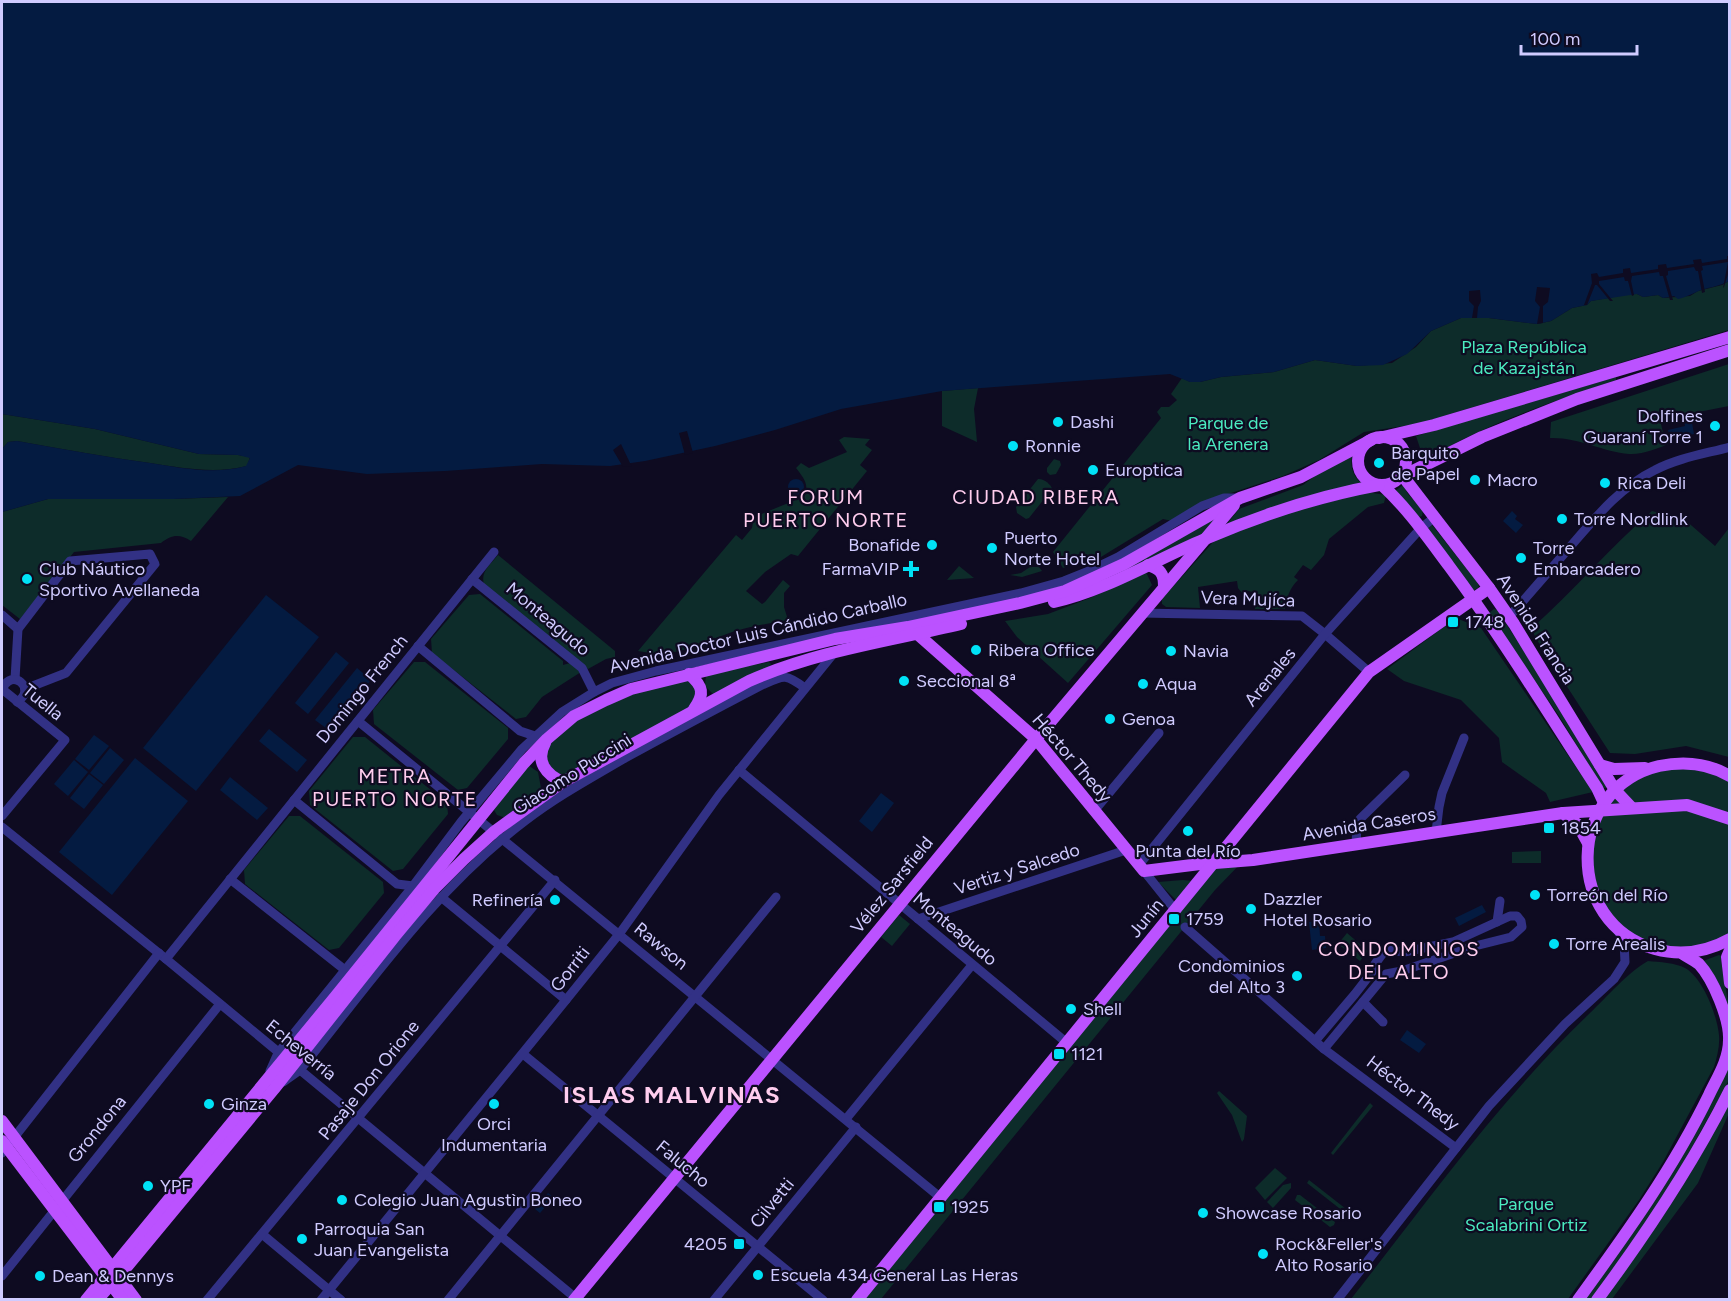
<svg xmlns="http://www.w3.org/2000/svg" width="1731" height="1301" font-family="Figtree,sans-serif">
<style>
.green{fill:#0d2c2a}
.water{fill:#041b41}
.pier{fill:#0e0b21}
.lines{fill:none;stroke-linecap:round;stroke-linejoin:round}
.minor{stroke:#323185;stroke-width:9}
.major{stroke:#bb52ff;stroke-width:12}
.poi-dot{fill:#00e2f6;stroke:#0e0b21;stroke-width:2}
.labels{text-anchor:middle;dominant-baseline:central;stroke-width:4.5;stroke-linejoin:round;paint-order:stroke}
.park-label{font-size:18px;fill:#4bebc0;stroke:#0e0b21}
.poi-label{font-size:18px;fill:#d0cbff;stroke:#0e0b21;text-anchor:start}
.street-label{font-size:18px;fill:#d0cbff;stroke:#0e0b21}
.neighbourhood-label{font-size:20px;letter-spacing:1.5px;fill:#ffcdee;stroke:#0e0b21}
.district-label{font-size:24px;font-weight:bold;letter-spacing:1.5px;fill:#ffcdee;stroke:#0e0b21}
</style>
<rect width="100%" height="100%" fill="#0e0b21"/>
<g class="green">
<path d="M1729,281V330L1417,424L1364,432L1319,460L1283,476L1210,500L1172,521L1163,519L1096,560H1084L1063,568L1053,552L1161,418L1157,412L1161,407H1169L1177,400L1171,394L1182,378L1190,382H1200L1221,377L1274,372L1315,360L1357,366L1392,363L1416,347L1431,331L1461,318H1489L1537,324L1551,321L1572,308L1587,305L1591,301L1630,294H1637L1643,297L1658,295L1663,298L1690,296L1698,291L1722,285Z"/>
<path d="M1729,364V406L1678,416V421L1661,424L1665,441H1670L1671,443C1659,448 1642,455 1629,454C1603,452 1578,437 1550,438L1551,422Z"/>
<path d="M1616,377V380C1551,402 1483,425 1424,460L1416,436Z"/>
<path d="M978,388L974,409L977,442L942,426V391Z"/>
<path d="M2,414L95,429L199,454L238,455L250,457L247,466C215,474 182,468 150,463C106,457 62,449 17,441L8,442L2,449Z"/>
<path d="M844,437L870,439L865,445L872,450L860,465L867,471L798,556L791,554L765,572L746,591L762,604L765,602L783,580L790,586L784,593V607L788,620C767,624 744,627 724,635C690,647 676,658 638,651L736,535L742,540L752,528L754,517L803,497C811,486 803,477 796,468L801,463L809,468L847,452L839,440Z"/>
<path d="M1352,456C1350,467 1353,476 1362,484L1226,525L1239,509L1303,485L1316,475Z"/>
<path d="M1054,459L1060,461L1061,465L1056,474L1050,475L1047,472V468Z"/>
<path d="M1038,479C1043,478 1051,484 1052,489L1029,518L1026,519L1017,513L1016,507Z"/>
<path d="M1403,485L1408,494L1423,510L1422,516L1419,517L1395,491Z"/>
<path d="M1366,492L1386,495L1384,503L1368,507L1329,539L1324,555L1311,570L1303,565L1294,577L1298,580C1290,588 1286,598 1285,609H1255L1256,593L1245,590L1242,593L1238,588L1237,581L1198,587L1200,608L1166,607L1162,604V599L1214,541L1260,521Z"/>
<path d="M228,497L191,541C180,534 172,534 161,543L74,552L20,619L2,605V512L48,499H174Z"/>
<path d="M1652,511L1684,519L1715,546L1729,528V757L1686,746L1635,754L1610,753L1535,637L1532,628C1574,591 1609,548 1652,511Z"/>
<path d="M1211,518L1214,521L1200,538L1098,585Z"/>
<path d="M1432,525L1477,582L1479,587L1473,591L1427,529Z"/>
<path d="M498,555L615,651V657L606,659L588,669L484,584C480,572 491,564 498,555Z"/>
<path d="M959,566L974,578L947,580Z"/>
<path d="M1030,567H1039L1042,571L1022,577L1010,575L1021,573Z"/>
<path d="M1146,572L1152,585L1068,683L1017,637L1005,621L1048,614L1090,598Z"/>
<path d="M480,594L563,661V665L570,663L581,672L542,697L526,717L516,719L432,653L431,639L469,595Z"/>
<path d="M1494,609L1497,610L1556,700L1607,787L1605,788H1603L1559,716L1489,613Z"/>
<path d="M1456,618L1481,628L1593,792L1550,802L1546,793L1502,762L1499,738L1461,700L1404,681L1387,669Z"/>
<path d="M414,662H425L508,728V739L467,788L458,790L374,724L373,710Z"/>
<path d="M769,662L771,664L769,667L714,695L705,686L706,674Z"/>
<path d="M690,679L697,688L693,704L687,709L560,777L546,764L547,751L550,744L570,724L614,699Z"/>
<path d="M353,737H365L447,803L448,814L403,869L393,871L310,805L309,791Z"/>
<path d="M1670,764L1729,776L1730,939L1666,952L1645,946L1599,906L1588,843L1615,790Z"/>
<path d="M528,765L538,772L541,788L506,818L497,815L494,810Z"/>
<path d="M289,816H300L383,882L384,893L339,948L329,950L245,884L244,870Z"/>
<path d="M1541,851V863H1512V852Z"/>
<path d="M1244,860L1215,890L881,1299L857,1300L1215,863Z"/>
<path d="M1183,880L1193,881L1176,900L1158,882Z"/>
<path d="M899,915L910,924L892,946L881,937Z"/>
<path d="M1347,933L1368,951L1360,961L1338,944Z"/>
<path d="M1719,955L1721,956C1722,977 1729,996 1729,1017L1703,961Z"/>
<path d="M1648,961C1659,962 1676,963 1685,968C1703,978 1717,1015 1719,1035C1720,1046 1717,1057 1714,1067L1663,1162L1639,1200L1568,1299H1351C1427,1202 1500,1099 1590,1013C1607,997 1628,972 1648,961Z"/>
<path d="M1729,1062V1079L1726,1086L1664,1197L1591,1299L1584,1300Z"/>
<path d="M1219,1091L1247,1116L1244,1139L1242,1142L1232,1115L1217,1093Z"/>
<path d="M1729,1101V1113L1698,1183L1612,1299L1602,1300C1650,1237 1696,1173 1729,1101Z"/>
<path d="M1370,1103L1373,1106L1333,1155L1331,1153Z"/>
<path d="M1275,1168L1287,1178L1265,1200L1255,1188Z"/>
<path d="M1309,1180L1355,1216L1353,1219L1307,1183Z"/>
<path d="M1291,1183V1188L1273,1208L1267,1202L1283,1185Z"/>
<path d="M1297,1195H1300L1335,1222L1334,1225L1330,1227L1295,1200Z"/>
</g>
<g class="water">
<path d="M2,2H1729V281C1720,286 1711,287 1701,290C1693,293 1687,297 1678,299L1674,296L1663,298L1658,295L1643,297L1637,294L1591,301L1587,305L1572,308L1551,321L1537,324L1489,318H1461L1431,331L1407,354L1383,365L1357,366L1315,360L1274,372L1221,377L1200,382H1190L1170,374L942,391L841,409L775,430L715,446L645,461L610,466L542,464L445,471L367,474L298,465L240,496L174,499H48L2,512V449L8,442L17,441C62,449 106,457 150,463C182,468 215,475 246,466L250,458L238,455L199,454L95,429L2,414Z"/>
<path d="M1691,417L1694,434L1670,439L1668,430L1685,426L1683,418Z"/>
<circle cx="796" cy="487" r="8"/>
<path d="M1512,511L1517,516L1515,519L1523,525L1516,533L1503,521Z"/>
<path d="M266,595L319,637L196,791L143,748Z"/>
<path d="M336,652L349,663L308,714L295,703Z"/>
<path d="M357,668L371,680L330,731L315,720Z"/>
<path d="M269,729L307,760L297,772L259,741Z"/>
<path d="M94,735L109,746L89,770L75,759Z"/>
<path d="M110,748L124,760L104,784L90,773Z"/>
<path d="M135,758L188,801L112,895L59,852Z"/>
<path d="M74,760L88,772L68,796L54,784Z"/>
<path d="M89,774L103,785L84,809L70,798Z"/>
<path d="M230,777L268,808L257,820L220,790Z"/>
<path d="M881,793L894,803L872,832L859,821Z"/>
<path d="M1482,905L1486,912L1459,926L1455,918Z"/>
<path d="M1319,921L1320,936H1325L1326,948L1312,950L1309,922Z"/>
<path d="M1407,1030L1426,1044L1419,1053L1400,1040Z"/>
<path d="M548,1193L557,1200L551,1206L548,1204L540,1213L535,1209Z"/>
</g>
<g class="pier">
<path d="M1727,256H1729V271L1724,287L1723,288L1728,262L1702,266L1703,270L1701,271L1705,292L1702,293L1698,271H1696L1694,267L1668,271V275L1666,276L1673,300H1670L1663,276H1660L1659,272L1632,276L1631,281L1634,295L1632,296L1628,281H1625L1624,277L1599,281V284L1613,301H1610L1597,285H1595L1587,305H1584L1592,283L1591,274L1597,273L1599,277L1623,273V269L1630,268L1631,273L1658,269V265L1666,264L1667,268L1694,264L1693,260L1701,259L1702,263L1727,259Z"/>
<path d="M1537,287L1550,288L1548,302L1543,306V323L1537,324L1540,307L1535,301Z"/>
<path d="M1480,290L1481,301L1478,307L1477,318H1472L1474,306L1469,301V291Z"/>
<path d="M687,431L693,453L685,455L679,433Z"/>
<path d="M621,444L630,463L632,466L623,467L613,450Z"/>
</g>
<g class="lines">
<g class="minor">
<path d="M472,579L582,668L594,692"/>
<path d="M1141,613L1302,616L1325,634L1369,672"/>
<path d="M2,615L18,629"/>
<path d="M1509,617C1529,594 1549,571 1570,547C1595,518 1620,487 1655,470C1678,458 1704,454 1730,447"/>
<path d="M418,646L520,731L535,736"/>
<path d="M15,679L18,629L70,561L150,554L155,564L66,673L25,689"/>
<path d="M2,689L65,740L2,816"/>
<path d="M2,690C11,666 38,689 17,702"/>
<path d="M358,721L941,1198"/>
<path d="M739,770L1067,1043"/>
<path d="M294,800L397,884L413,886"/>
<path d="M1094,811L1159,733"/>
<path d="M2,827L166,959L578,1300"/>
<path d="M1436,832L1439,807L1442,793L1464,738"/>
<path d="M1356,844L1357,826L1360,819L1405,775"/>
<path d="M1139,865L1325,634L1421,528L1435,517"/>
<path d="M1144,871L1176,911"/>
<path d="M230,879L345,970"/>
<path d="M441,897L566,1000"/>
<path d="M918,919L1126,850"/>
<path d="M1497,922L1500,901"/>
<path d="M1185,927L1324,1049L1456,1148"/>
<path d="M166,959L494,552"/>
<path d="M1363,1002L1383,1022"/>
<path d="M1315,1041L1355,994L1372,972L1375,964L1383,953L1389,950L1404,952L1453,942L1510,916H1517L1521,921L1522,927L1511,937L1475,946L1402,971L1386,974L1324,1049"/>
<path d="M523,1054L823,1300"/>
<path d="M270,1071L278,1053L413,886L461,822L522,749L562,712L594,692L612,683L656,671L1021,593L1064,581L1089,571L1118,557L1202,506L1224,498H1238"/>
<path d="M283,1082L300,1070C370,983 435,889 525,821C556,797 591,778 625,758C671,733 716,709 762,685C784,675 785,673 805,688"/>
<path d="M846,1119L972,965"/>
<path d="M2,1153L159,953"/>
<path d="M262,1234L341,1300"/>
<path d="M2,1276L220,1004"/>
<path d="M207,1300L555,880"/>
<path d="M321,1300L566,1000L620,933L719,795L834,653"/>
<path d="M448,1300L776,897"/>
<path d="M714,1300L856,1127"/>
<path d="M1337,1300L1489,1106L1565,1024L1614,979L1625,962L1624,942L1617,929"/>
</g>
<g class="major">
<circle cx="1382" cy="461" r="24"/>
<path d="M1379,438L1434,425L1730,337"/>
<path d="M1403,473L1413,471L1482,437L1577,399L1730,350"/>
<path d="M1402,475L1489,588L1514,624L1615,790L1632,808"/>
<path d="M1382,485C1408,509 1428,538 1449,566C1502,637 1548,713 1597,788L1604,803"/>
<path d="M1148,565C1160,569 1164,573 1164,586"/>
<path d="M1054,602C1107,590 1155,560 1205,539C1261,515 1319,496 1379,485"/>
<path d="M914,631L1036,739L1144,871L1208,863"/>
<path d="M689,674C703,686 705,694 694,709"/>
<path d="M545,743C535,761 546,775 563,782"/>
<path d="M1600,765L1614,769L1645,768"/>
<path d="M1730,776C1708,763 1683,761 1659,766C1566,788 1563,923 1655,949C1681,956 1705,953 1730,939"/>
<path d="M1563,813L1578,825L1588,843"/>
<path d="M1215,863L1253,860L1563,813L1687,805L1730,819"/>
<path d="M1730,950L1727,957L1730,983"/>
<path d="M2,1121L136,1300"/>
<path d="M2,1141L123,1300"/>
<path d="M86,1300L335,997L524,763L547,739L574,716L606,700L631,689L835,639L908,627L1020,603L1065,591L1124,564L1240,498L1301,477L1371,440"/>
<path d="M97,1300L125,1269L274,1089L395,936L435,888L464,859L495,831L563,782L749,681C816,651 890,641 961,624"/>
<path d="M574,1300L1036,739L1234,505"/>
<path d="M857,1300L1369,672L1489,588"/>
<path d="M1578,1300C1626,1234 1673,1169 1709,1095C1717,1078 1729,1060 1729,1040C1730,1019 1713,979 1699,964C1694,960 1689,958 1683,954"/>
<path d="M1597,1300C1647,1233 1693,1164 1730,1090"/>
</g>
</g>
<g class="poi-dot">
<circle cx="1058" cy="422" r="6"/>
<circle cx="1715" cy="426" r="6"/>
<circle cx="1013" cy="446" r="6"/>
<circle cx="1379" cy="463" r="6"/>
<circle cx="1093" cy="470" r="6"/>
<circle cx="1475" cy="480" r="6"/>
<circle cx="1605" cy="483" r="6"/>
<circle cx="1562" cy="519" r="6"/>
<circle cx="932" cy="545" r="6"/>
<circle cx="992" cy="548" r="6"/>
<circle cx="1521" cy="558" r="6"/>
<path d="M908 560h6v6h6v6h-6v6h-6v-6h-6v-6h6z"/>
<circle cx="27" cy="579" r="6"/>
<rect x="1447" y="616" width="12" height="12" rx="3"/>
<circle cx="976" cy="650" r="6"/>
<circle cx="1171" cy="651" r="6"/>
<circle cx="904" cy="681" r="6"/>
<circle cx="1143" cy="684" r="6"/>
<circle cx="1110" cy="719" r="6"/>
<rect x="1543" y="822" width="12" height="12" rx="3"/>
<circle cx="1188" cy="831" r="6"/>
<circle cx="1535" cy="895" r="6"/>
<circle cx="555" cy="900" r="6"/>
<circle cx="1251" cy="909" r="6"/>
<rect x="1168" y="913" width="12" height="12" rx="3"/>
<circle cx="1554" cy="944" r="6"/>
<circle cx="1297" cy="976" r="6"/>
<circle cx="1071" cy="1009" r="6"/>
<rect x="1053" y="1048" width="12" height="12" rx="3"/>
<circle cx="209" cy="1104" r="6"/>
<circle cx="494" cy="1104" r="6"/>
<circle cx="148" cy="1186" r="6"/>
<circle cx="342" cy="1200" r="6"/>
<rect x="933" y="1201" width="12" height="12" rx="3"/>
<circle cx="1203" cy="1213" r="6"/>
<circle cx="302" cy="1239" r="6"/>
<rect x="733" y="1238" width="12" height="12" rx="3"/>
<circle cx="1263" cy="1254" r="6"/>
<circle cx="758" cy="1275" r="6"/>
<circle cx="40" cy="1276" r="6"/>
</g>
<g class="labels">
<g class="park-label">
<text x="1524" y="347">Plaza República<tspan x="1524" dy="21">de Kazajstán</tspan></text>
<text x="1228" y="423">Parque de<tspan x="1228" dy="21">la Arenera</tspan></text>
<text x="1526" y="1204">Parque<tspan x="1526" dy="21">Scalabrini Ortiz</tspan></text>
</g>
<g class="poi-label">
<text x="1703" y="416" text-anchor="end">Dolfines<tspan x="1703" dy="21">Guaraní Torre 1</tspan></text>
<text x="1070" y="422">Dashi</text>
<text x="1025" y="446">Ronnie</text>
<text x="1391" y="453">Barquito<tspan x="1391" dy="21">de Papel</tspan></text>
<text x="1105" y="470">Europtica</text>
<text x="1487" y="480">Macro</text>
<text x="1617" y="483">Rica Deli</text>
<text x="1574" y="519">Torre Nordlink</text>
<text x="1004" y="538">Puerto<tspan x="1004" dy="21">Norte Hotel</tspan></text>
<text x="920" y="545" text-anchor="end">Bonafide</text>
<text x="1533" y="548">Torre<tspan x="1533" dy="21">Embarcadero</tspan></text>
<text x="39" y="569">Club Náutico<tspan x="39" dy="21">Sportivo Avellaneda</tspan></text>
<text x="899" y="569" text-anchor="end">FarmaVIP</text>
<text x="1465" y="622">1748</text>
<text x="988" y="650">Ribera Office</text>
<text x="1183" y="651">Navia</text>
<text x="916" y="681">Seccional 8ª</text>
<text x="1155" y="684">Aqua</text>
<text x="1122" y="719">Genoa</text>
<text x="1561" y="828">1854</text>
<text x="1188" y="851" text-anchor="middle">Punta del Río</text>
<text x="1547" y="895">Torreón del Río</text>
<text x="1263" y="899">Dazzler<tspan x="1263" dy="21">Hotel Rosario</tspan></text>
<text x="543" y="900" text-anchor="end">Refinería</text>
<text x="1186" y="919">1759</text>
<text x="1566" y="944">Torre Arealis</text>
<text x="1285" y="966" text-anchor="end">Condominios<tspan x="1285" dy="21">del Alto 3</tspan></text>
<text x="1083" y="1009">Shell</text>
<text x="1071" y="1054">1121</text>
<text x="221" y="1104">Ginza</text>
<text x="494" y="1124" text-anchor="middle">Orci<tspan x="494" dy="21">Indumentaria</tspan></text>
<text x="160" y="1186">YPF</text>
<text x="354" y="1200">Colegio Juan Agustìn Boneo</text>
<text x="951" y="1207">1925</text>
<text x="1215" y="1213">Showcase Rosario</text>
<text x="314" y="1229">Parroquia San<tspan x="314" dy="21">Juan Evangelista</tspan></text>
<text x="727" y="1244" text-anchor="end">4205</text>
<text x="1275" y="1244">Rock&amp;Feller's<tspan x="1275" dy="21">Alto Rosario</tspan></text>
<text x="770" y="1275">Escuela 434 General Las Heras</text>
<text x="52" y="1276">Dean &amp; Dennys</text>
</g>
<g class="street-label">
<text transform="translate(1248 599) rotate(2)">Vera Mujíca</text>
<text transform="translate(548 619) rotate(40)">Monteagudo</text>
<text transform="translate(1536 629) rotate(57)">Avenida Francia</text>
<text transform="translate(758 633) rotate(-13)">Avenida Doctor Luis Cándido Carballo</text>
<text transform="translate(1270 677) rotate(-51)">Arenales</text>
<text transform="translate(362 689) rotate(-51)">Domingo French</text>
<text transform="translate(43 702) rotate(39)">Tuella</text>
<text transform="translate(1072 758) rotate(49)">Héctor Thedy</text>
<text transform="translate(572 774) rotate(-32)">Giacomo Puccini</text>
<text transform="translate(1369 824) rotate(-9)">Avenida Caseros</text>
<text transform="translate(1017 869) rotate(-18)">Vertiz y Salcedo</text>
<text transform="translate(892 885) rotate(-51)">Vélez Sarsfield</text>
<text transform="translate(1146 918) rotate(-51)">Junín</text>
<text transform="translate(955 929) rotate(40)">Monteagudo</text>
<text transform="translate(661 946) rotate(39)">Rawson</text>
<text transform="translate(570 969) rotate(-52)">Gorriti</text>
<text transform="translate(301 1050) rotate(39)">Echeverría</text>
<text transform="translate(369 1080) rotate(-51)">Pasaje Don Orione</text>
<text transform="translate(1413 1093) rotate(37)">Héctor Thedy</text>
<text transform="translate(97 1129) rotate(-51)">Grondona</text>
<text transform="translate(683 1164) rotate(39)">Falucho</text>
<text transform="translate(772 1203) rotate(-51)">Cilvetti</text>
</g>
<g class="neighbourhood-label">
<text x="826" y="497">FORUM<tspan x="826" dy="23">PUERTO NORTE</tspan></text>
<text x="1036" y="497">CIUDAD RIBERA</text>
<text x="395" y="776">METRA<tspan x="395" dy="23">PUERTO NORTE</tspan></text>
<text x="1399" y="949">CONDOMINIOS<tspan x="1399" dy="23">DEL ALTO</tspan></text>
</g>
<g class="district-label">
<text x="672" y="1094">ISLAS MALVINAS</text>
</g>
</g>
<rect width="1731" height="1301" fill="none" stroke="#d0cbff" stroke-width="6"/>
<path d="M1521 45v9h116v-9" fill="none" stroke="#d0cbff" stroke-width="3"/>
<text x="1530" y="45" font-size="18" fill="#d0cbff" stroke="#0e0b21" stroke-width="4.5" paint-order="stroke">100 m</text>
</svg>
